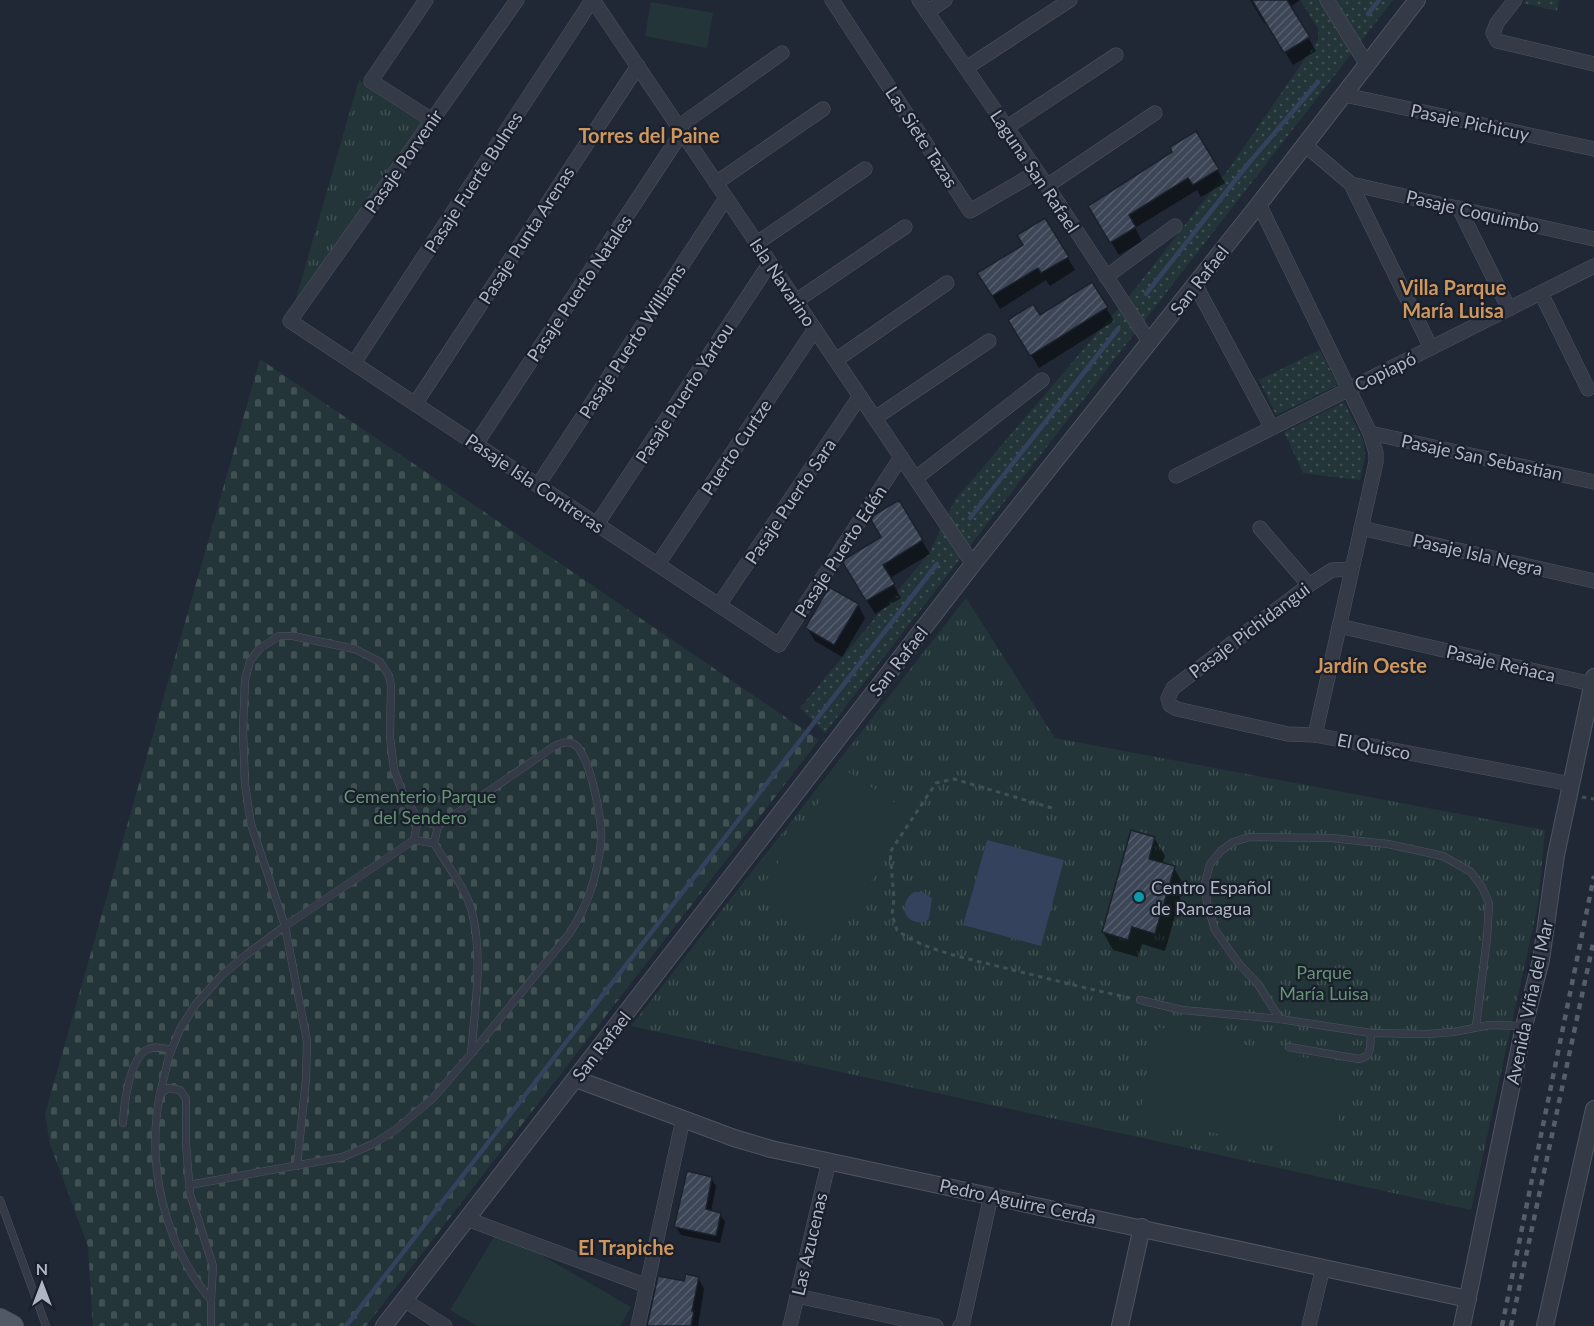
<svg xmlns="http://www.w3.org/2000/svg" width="1594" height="1326" font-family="Lato,sans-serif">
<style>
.grass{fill:url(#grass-dots)}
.cemetery{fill:url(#cemetery-stones)}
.park{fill:url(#park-tufts)}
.garden{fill:#233538}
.water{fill:#34425d}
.shadow{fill:#0007}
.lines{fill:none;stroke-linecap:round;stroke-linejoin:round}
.stream{stroke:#34425d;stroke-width:4.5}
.building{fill:url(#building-hatch);stroke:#1b212d;stroke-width:1.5}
.service-casing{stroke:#4e5561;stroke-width:8}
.minor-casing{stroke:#4e5561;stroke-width:15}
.tertiary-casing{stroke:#4e5561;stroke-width:18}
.primary-casing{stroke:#3d4350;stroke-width:22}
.path{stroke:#405054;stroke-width:3;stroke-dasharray:4.5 4.5;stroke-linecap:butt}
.service{stroke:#343a46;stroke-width:7}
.minor{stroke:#343a46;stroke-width:14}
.tertiary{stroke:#343a46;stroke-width:16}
.primary{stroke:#515967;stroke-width:21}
.rail{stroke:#565e6e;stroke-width:4.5;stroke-dasharray:6 6;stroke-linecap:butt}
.culture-dot{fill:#0f9aa8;stroke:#191f2b;stroke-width:2}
.labels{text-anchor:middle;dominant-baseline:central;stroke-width:4.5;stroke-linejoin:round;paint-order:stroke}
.street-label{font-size:18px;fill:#aeb5c3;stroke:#191f2b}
.park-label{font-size:18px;fill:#669374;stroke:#191f2b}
.poi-label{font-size:18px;fill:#aeb5c3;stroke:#191f2b;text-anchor:start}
.neighbourhood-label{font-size:20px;font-weight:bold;fill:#cf965d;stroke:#191f2b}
</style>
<defs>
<pattern id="grass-dots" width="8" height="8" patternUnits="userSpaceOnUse" patternTransform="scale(1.5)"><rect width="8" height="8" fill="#233538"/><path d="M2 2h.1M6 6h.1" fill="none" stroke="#405053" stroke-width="1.8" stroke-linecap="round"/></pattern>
<pattern id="cemetery-stones" width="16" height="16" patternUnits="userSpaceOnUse" patternTransform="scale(1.5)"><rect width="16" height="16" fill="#233538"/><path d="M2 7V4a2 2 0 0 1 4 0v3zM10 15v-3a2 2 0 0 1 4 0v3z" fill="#405053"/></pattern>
<pattern id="park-tufts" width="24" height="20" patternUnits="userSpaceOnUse" patternTransform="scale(1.5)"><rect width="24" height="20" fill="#233538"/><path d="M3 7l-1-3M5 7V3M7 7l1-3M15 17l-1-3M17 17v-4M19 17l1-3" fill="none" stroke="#405053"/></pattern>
<pattern id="building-hatch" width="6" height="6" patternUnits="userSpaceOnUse" patternTransform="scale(1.5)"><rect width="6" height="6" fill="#3c4656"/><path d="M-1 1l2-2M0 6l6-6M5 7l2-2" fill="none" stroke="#565e6d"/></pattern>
</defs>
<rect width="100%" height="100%" fill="#202836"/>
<g class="grass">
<path d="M1300,0H1393L825,733L800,708L930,552L955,500L1134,290L1228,170L1318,40V28Z"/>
<path d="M1526,0H1559L1557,11L1523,3Z"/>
<path d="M1320,350L1338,385L1276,415L1259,380Z"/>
<path d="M1344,402L1363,440L1365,457L1360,480L1303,473L1284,432Z"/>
</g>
<path class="cemetery" d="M260,359L819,740L366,1326H93L88,1246L50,1144L45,1114Z"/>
<g class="park">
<path d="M359,80L422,121L295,302Z"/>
<path d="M966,598L1055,738L1545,830L1538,904L1471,1210L631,1026Z"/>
</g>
<g class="garden">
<path d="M651,2L713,13L707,48L645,36Z"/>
<path d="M842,768L915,816L829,943L757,894Z"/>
<path d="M1158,1027L1350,1067L1330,1158L1139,1117Z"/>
<path d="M498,1230L631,1307L620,1326H477L450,1310Z"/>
</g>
<g class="water">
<path d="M987,840L1064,860L1041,946L963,925Z"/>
<path d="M914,892H922L932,898L929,919L925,922C904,926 897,903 914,892Z"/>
</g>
<g class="shadow">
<path d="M1250,0H1300L1290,7L1316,51L1293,65L1266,21L1264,23Z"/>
<path d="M1196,134L1225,183L1201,197L1197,190L1135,228L1142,241L1119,255L1090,207L1174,153Z"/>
<path d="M1045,220L1075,270L1050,286L1046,280L1000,309L987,287L1025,245Z"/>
<path d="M1106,308L1114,321L1039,368L1010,320Z"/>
<path d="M898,502L930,554L890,578L901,598L875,614L844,563L883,538Z"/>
<path d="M858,605L865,618L842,657L815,641L807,628Z"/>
<path d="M1155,839L1165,856L1162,864L1174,868L1184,885L1165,951L1142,944L1138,957L1113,950L1103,932Z"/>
<path d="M711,1178L716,1186L711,1212L720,1214L725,1222L720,1243L681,1235L676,1227Z"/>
<path d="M698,1278L704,1289L698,1326H648L686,1283Z"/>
</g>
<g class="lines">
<g class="stream">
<path d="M1368,14L1379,0"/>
<path d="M1146,294L1248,164L1318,82"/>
<path d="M970,518L1118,329"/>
<path d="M346,1326L937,564"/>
</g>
</g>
<g class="building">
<path d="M1252,0H1287L1310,37L1284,53Z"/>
<path d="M1196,131L1219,169L1193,185L1188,178L1129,215L1136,227L1110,243L1088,206L1172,152L1170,147Z"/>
<path d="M1045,218L1069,257L1041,273L1038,268L992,296L977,273L1023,245L1017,235Z"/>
<path d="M1092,282L1108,307L1030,356L1008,320L1033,304L1040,315Z"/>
<path d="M899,500L923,540L883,565L895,584L866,601L843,563L845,559L881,537L871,520L874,515Z"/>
<path d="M829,587L859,604L834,645L805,628Z"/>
<path d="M1131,830L1155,837L1149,859L1175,866L1155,934L1132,927L1128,940L1102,932Z"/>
<path d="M687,1171L712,1177L706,1209L721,1213L716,1236L674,1227Z"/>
<path d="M686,1274L699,1277L692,1311H694L691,1326H647L658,1276L684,1281Z"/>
</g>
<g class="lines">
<g class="service-casing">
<g id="service">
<path d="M414,840L434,843"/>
<path d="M1140,1000L1182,1010L1280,1019L1371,1033L1427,1034L1454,1032L1489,1025L1524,1026"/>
<path d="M1280,1019L1258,984L1239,964L1215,930L1207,903L1205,883L1210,864L1221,851L1233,842L1250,837L1331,838L1388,844L1443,856L1471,872L1482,887L1489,903L1487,938L1476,1026"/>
<path d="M1289,1047L1359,1059L1367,1056L1370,1049L1371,1033"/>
<path d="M168,1088L180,1090L186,1099V1144L190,1194L213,1266L211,1300C164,1244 146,1165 160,1094Z"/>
<path d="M160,1094L169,1056L180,1029L196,1004L221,976L246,955L285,926L414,840L418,819L438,826L434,843C446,864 466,888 472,912C483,955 475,1010 471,1054"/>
<path d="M123,1123C124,1105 129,1058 148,1049C155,1046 163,1048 171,1050"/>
<path d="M297,1166L306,1079L307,1041L285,926L251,824L245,785L243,730L245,680L250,661L259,649L279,636H293L355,649L380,662L389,676L391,686L390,737L394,770L403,794L418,819"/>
<path d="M189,1185L343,1157L373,1144L395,1130L433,1098L471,1054L569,934C588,906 598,874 601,840C603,822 590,754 574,744C567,740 559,744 553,747L438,826"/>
<path d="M0,1200L46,1326"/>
<path d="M211,1326V1300"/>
</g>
</g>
<g class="minor-casing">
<g id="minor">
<path d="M426,0L371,81L432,120"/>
<path d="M517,0L290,321L779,645L901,457"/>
<path d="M593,0L973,564"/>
<path d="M832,0L970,211L1037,172"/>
<path d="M919,0L1047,186L1150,343"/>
<path d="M1327,0L1367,65"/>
<path d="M1515,0L1497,23L1493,33L1497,41L1594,64"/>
<path d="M927,12L945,0"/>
<path d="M966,68L1070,0"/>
<path d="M1345,95L1594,149"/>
<path d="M678,127L782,53"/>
<path d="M1006,128L1116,55"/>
<path d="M1305,145L1351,184L1431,348"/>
<path d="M716,183L823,109"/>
<path d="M1351,184L1594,239"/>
<path d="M1047,186L1155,113"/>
<path d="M1259,204L1370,433L1376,453V462L1315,735"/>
<path d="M1459,208L1509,309"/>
<path d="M757,243L865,169"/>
<path d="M1106,277L1175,226"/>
<path d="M1195,284L1272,428"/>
<path d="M1541,293L1588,389"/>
<path d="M796,301L905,227"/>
<path d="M836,360L947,283"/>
<path d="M354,363L592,0"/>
<path d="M415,404L638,66"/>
<path d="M875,418L989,341"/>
<path d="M1370,433L1594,482"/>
<path d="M476,444L682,132"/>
<path d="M1176,476L1594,266"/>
<path d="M916,478L1042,380"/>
<path d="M538,485L726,198"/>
<path d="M597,524L770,263"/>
<path d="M1260,528L1309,585"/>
<path d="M1361,528L1594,581"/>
<path d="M658,564L815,329"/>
<path d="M1351,569L1332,570L1309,585L1173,688L1168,698L1170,705L1177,709L1288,734L1315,735L1571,784"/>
<path d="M719,605L860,396"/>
<path d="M1339,626L1592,684"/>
<path d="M467,1219L647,1286"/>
<path d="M797,1296L936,1326"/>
<path d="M404,1300L445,1326"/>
<path d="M638,1326L683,1119"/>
<path d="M790,1326L829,1161"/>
<path d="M960,1326L963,1322L991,1196"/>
<path d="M1309,1326L1323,1267"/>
</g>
</g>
<g class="tertiary-casing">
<g id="tertiary">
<path d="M576,1079L734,1138L771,1149L1468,1299"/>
<path d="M384,1326L973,564L1259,204L1417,0"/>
<path d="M1120,1326L1142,1227"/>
<path d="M1462,1326L1524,1026L1541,960L1556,855L1594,677"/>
<path d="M1545,1326L1594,1109"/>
</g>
</g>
<g class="primary-casing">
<path id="primary" d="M0,1319L13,1326"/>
</g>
<g class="path">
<path d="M1582,797L1594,799"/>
<path d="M1052,808L954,779L936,783L890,852L894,898L892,915L897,930C923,951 975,960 1009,969C1049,979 1089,989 1130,998"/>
</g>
<use href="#service" class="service"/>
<use href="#minor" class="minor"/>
<use href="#tertiary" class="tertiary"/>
<use href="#primary" class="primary"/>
<g class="rail">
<path d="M1502,1326L1594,876"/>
<path d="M1511,1326L1594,939"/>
</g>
</g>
<circle class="culture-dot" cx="1139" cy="897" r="6"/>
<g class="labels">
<g class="street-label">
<text transform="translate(1470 122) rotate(12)">Pasaje Pichicuy</text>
<text transform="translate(922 137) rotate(57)">Las Siete Tazas</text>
<text transform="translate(403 161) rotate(-55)">Pasaje Porvenir</text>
<text transform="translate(1035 171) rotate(56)">Laguna San Rafael</text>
<text transform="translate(473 182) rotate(-57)">Pasaje Fuerte Bulnes</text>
<text transform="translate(1473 211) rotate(13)">Pasaje Coquimbo</text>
<text transform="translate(526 235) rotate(-57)">Pasaje Punta Arenas</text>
<text transform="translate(1199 280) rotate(-52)">San Rafael</text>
<text transform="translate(783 282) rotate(56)">Isla Navarino</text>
<text transform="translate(579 288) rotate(-56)">Pasaje Puerto Natales</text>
<text transform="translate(632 341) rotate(-57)">Pasaje Puerto Williams</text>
<text transform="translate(1385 371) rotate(-26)">Copiapó</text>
<text transform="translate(684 393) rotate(-57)">Pasaje Puerto Yartou</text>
<text transform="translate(736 447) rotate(-56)">Puerto Curtze</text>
<text transform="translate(1482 457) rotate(12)">Pasaje San Sebastian</text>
<text transform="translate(535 483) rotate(34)">Pasaje Isla Contreras</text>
<text transform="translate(790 501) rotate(-56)">Pasaje Puerto Sara</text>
<text transform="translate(840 551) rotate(-57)">Pasaje Puerto Edén</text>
<text transform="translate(1478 554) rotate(13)">Pasaje Isla Negra</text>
<text transform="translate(1249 630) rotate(-37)">Pasaje Pichidangui</text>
<text transform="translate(898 661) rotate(-52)">San Rafael</text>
<text transform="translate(1501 663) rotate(13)">Pasaje Reñaca</text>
<text transform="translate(1374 746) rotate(11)">El Quisco</text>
<text transform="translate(1529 1002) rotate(-78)">Avenida Viña del Mar</text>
<text transform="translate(601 1046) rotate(-52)">San Rafael</text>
<text transform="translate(1018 1201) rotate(12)">Pedro Aguirre Cerda</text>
<text transform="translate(809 1244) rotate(-77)">Las Azucenas</text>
</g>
<g class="park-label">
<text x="420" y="796">Cementerio Parque<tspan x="420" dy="21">del Sendero</tspan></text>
<text x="1324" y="972">Parque<tspan x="1324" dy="21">María Luisa</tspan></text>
</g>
<g class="poi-label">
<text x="1151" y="887">Centro Español<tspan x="1151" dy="21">de Rancagua</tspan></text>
</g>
<g class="neighbourhood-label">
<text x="649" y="135">Torres del Paine</text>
<text x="1453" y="287">Villa Parque<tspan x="1453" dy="23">María Luisa</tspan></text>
<text x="1371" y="665">Jardín Oeste</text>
<text x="626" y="1247">El Trapiche</text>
</g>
</g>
<g transform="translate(42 1284)" stroke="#191f2b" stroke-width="4.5" paint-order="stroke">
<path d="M0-4.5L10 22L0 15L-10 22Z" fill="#aeb5c3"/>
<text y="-9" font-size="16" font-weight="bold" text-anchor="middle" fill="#aeb5c3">N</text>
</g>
</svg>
